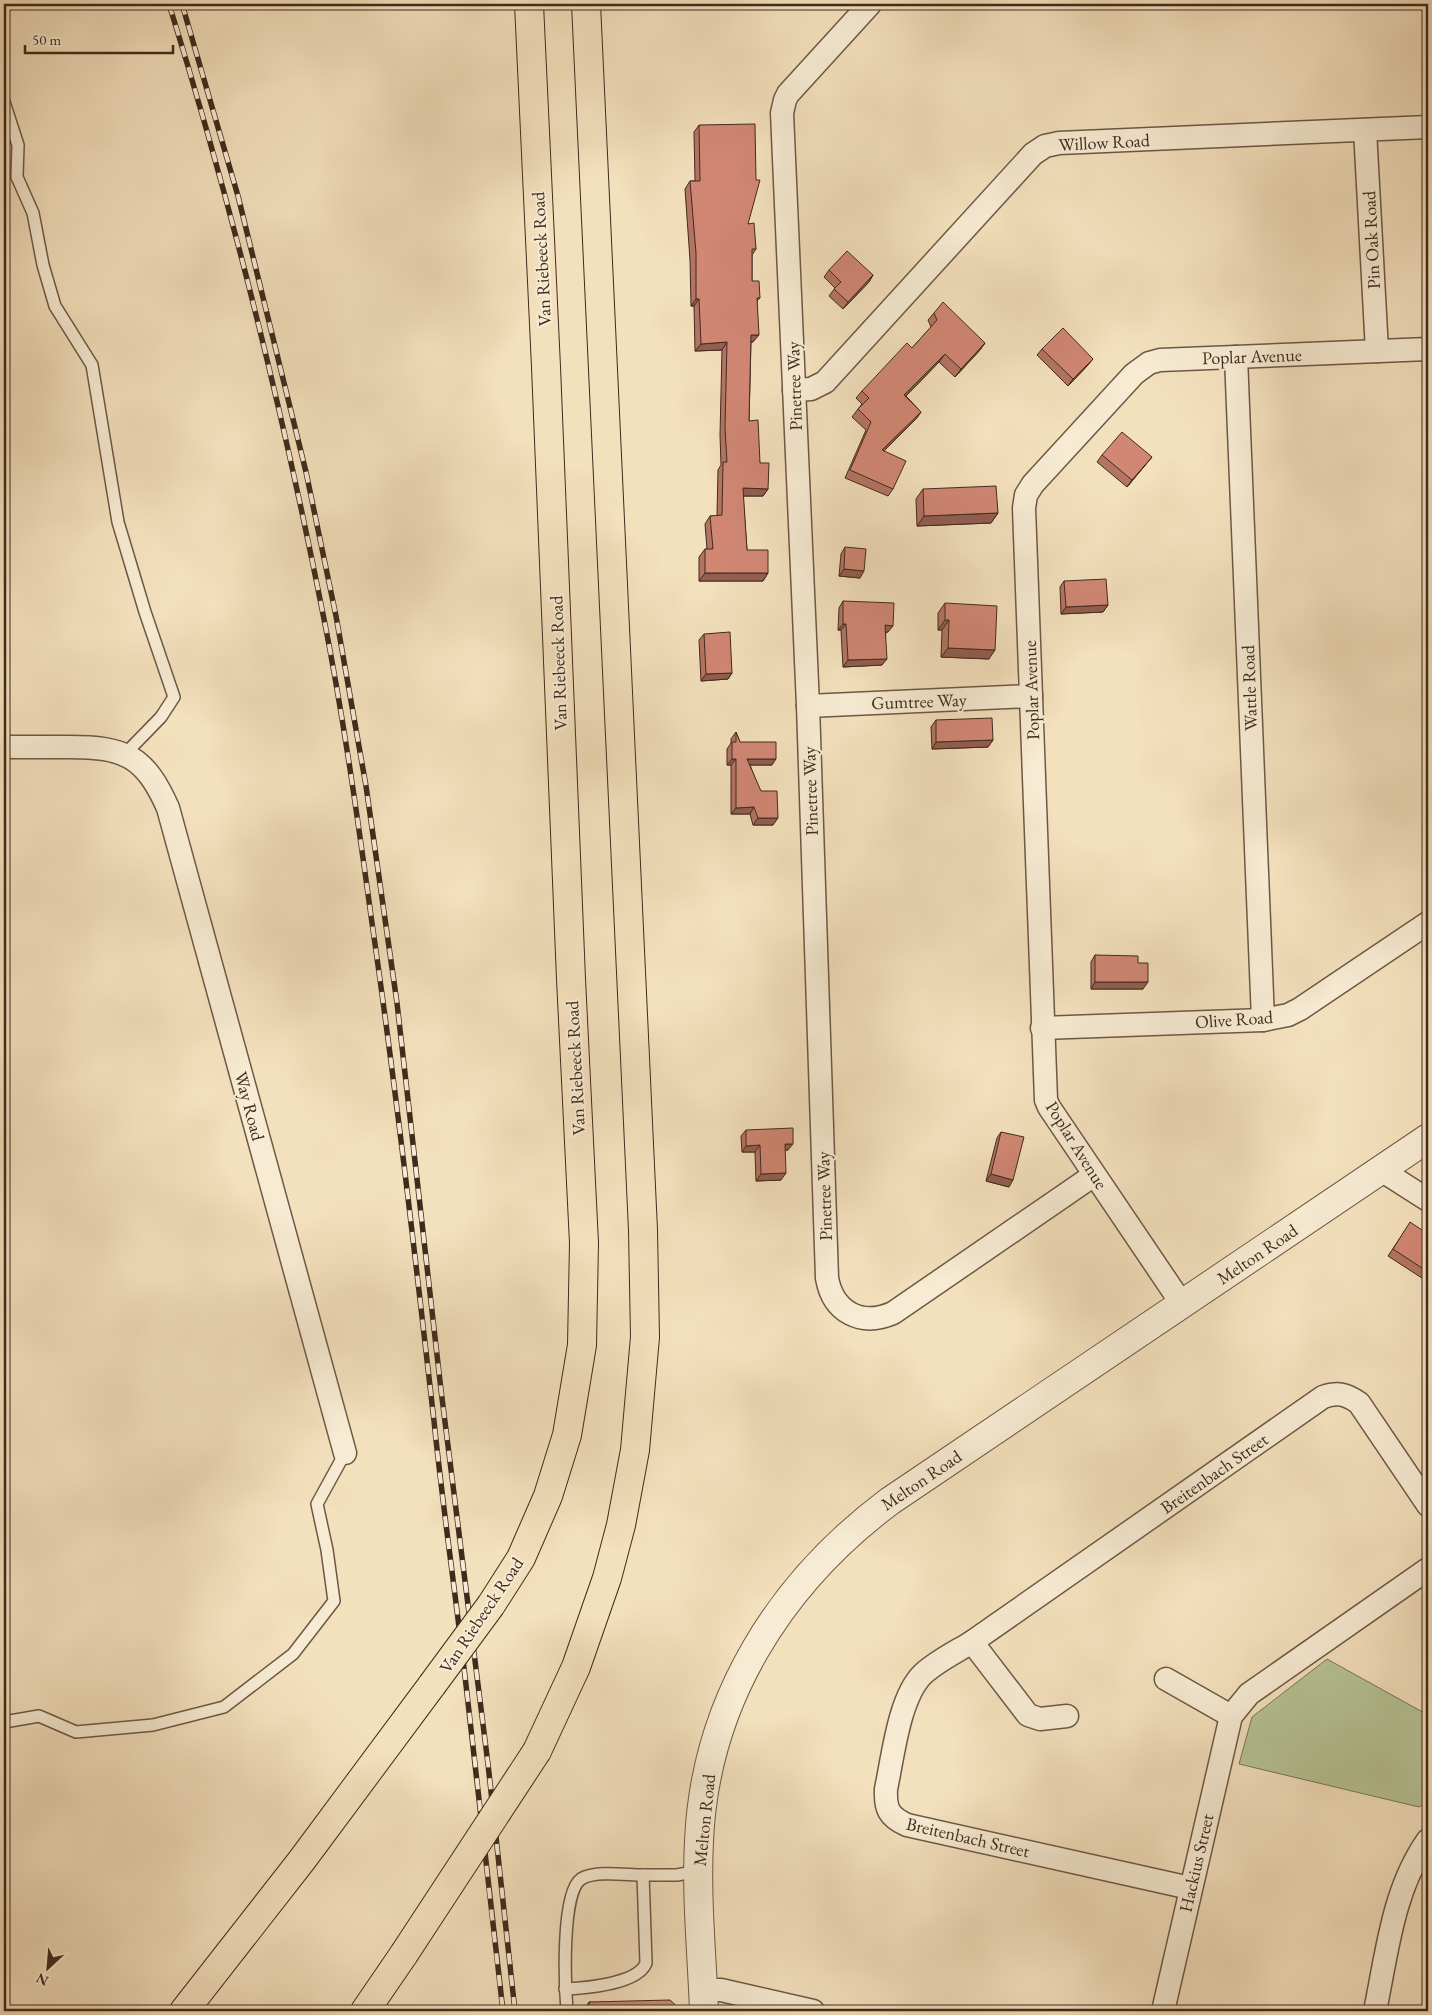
<svg xmlns="http://www.w3.org/2000/svg" width="1432" height="2015" font-family="'EB Garamond',serif">
<style>
.green{fill:#b6c394;stroke:#7b7658}
.lines{fill:none;stroke-linecap:round;stroke-linejoin:round}
.service-casing{stroke:#6d5845;stroke-width:14}
.minor-casing{stroke:#6d5845;stroke-width:25}
.tertiary-casing{stroke:#6d5845;stroke-width:30}
.primary-casing{stroke:#402a1d;stroke-width:30}
.service{stroke:#f7ebd3;stroke-width:11}
.minor{stroke:#f7ebd3;stroke-width:22}
.tertiary{stroke:#f7ebd3;stroke-width:28}
.primary{stroke:#f3e0bc;stroke-width:28}
.rail-casing{stroke:#402a1d;stroke-width:5.5}
.rail{stroke:#f7ebd3;stroke-width:4;stroke-dasharray:11;stroke-linecap:butt}
.primary-bridge-casing{stroke:#402a1d;stroke-width:30;stroke-linecap:butt}
.primary-bridge{stroke:#f3e0bc;stroke-width:28}
.wall{fill:#b47464;stroke:#402a1d}
.shaded-wall{fill:#925e51;stroke:#402a1d}
.building{fill:#d18774;stroke:#402a1d}
.labels{text-anchor:middle;dominant-baseline:central;stroke-width:4;stroke-linejoin:round;paint-order:stroke}
.street-label{font-size:18px;fill:#402a1d;stroke:#f7ebd3}
</style>
<rect width="100%" height="100%" fill="#f3e0bc"/>
<filter id="stains"><feTurbulence type="fractalNoise" baseFrequency=".004" numOctaves="4"/><feColorMatrix values="0 0 0 0 .2 0 0 0 0 .09 0 0 0 0 .02 0 0 0 .5 -.17"/></filter>
<radialGradient id="worn" r=".72"><stop offset=".6" stop-color="#630" stop-opacity="0"/><stop offset="1" stop-color="#630" stop-opacity=".3"/></radialGradient>
<path class="green" d="M1327,1659L1428,1715V1801L1419,1807L1239,1764L1252,1717Z"/>
<g class="lines">
<g class="service-casing">
<g id="service">
<path d="M4,102L18,145L17,177L33,213L43,265L55,306L92,365L118,522L145,612L174,697L161,717L125,754"/>
<path d="M4,1722L39,1716L76,1732L153,1725L224,1707L293,1654L334,1601L327,1550L317,1504L345,1453"/>
<path d="M565,1989C585,1988 638,1984 646,1963L643,1875H677L698,1871"/>
<path d="M567,2011C565,1986 561,1893 581,1879C595,1870 626,1875 643,1875"/>
</g>
</g>
<g class="minor-casing">
<g id="minor">
<path d="M870,4L788,94L785,100L782,113L808,706L827,1278C833,1312 861,1327 893,1313L1094,1175"/>
<path d="M1365,130L1377,351"/>
<path d="M1236,357L1263,1020"/>
<path d="M794,390L811,389L825,382L1033,154L1045,146L1059,143L1428,127"/>
<path d="M808,706L1031,696"/>
<path d="M4,747C26,747 48,747 69,747C125,747 145,756 168,808L345,1453"/>
<path d="M1042,1028L1263,1020L1288,1015L1300,1009L1428,923"/>
<path d="M1381,1170L1428,1200"/>
<path d="M1182,1304L1049,1107L1046,1100L1024,508L1026,495L1033,484L1134,374L1149,363L1160,360L1428,349"/>
<path d="M972,1642L1028,1715L1040,1719L1067,1716"/>
<path d="M1166,1679L1231,1716"/>
<path d="M1190,1888L907,1825C889,1817 885,1809 886,1789C893,1757 899,1697 923,1674C937,1661 956,1652 972,1642L1323,1397C1338,1392 1346,1394 1359,1403L1428,1505"/>
<path d="M704,1990H721L813,2011"/>
<path d="M1163,2011L1231,1716L1249,1694L1428,1569"/>
<path d="M1375,2011C1387,1953 1393,1889 1428,1840"/>
</g>
</g>
<g class="tertiary-casing">
<path id="tertiary" d="M704,2011C702,1955 696,1898 699,1841C705,1701 780,1583 890,1501L1428,1138"/>
</g>
<g class="primary-casing">
<g id="primary">
<path d="M491,1605L521,1558L548,1496L567,1435L582,1345L584,1243L571,979L546,367L529,4"/>
<path d="M537,1751L576,1667L607,1578L621,1525L635,1450L645,1337L643,1230L586,4"/>
<path d="M184,2011L302,1860L432,1685"/>
<path d="M365,2011L404,1954"/>
</g>
</g>
<use href="#service" class="service"/>
<use href="#minor" class="minor"/>
<use href="#tertiary" class="tertiary"/>
<use href="#primary" class="primary"/>
<g class="rail-casing">
<g id="rail">
<path d="M169,4C232,206 283,412 324,619C344,720 358,821 372,923C396,1089 415,1255 434,1421C443,1509 456,1597 466,1685C479,1794 490,1903 503,2011"/>
<path d="M182,4L238,196L306,472L336,616L366,786L397,1003L441,1390L488,1764L515,2011"/>
</g>
</g>
<use href="#rail" class="rail"/>
<g class="primary-bridge-casing">
<g id="primary-bridge">
<path d="M432,1685L491,1605"/>
<path d="M404,1954L537,1751"/>
</g>
</g>
<use href="#primary-bridge" class="primary-bridge"/>
</g>
<g class="wall">
<path d="M699,125L748,224L756,249L752,255V281L760,298L757,301L753,342H751L749,421L760,463L768,489L763,496H743L747,550L768,573L763,581H699V557L705,549H707L705,524L710,516H717L718,470L721,465L720,435L722,350L695,351L694,306H691L690,260L685,189L690,181H695L694,132Z"/>
<path d="M829,270L873,275L869,282L843,309L829,296L835,288L824,277Z"/>
<path d="M934,313L985,343L980,350L955,377L939,362L906,396L921,412L916,419L884,451L893,489L888,496L845,478L866,430L852,417L858,409L862,404L856,398L862,391L912,348L931,327L928,320Z"/>
<path d="M1042,349L1088,365L1068,386L1037,355Z"/>
<path d="M1102,455L1147,463L1127,487L1097,462Z"/>
<path d="M923,489L998,513L991,523L917,526L916,499Z"/>
<path d="M845,547L860,578L839,576L841,554Z"/>
<path d="M1064,581L1108,605L1103,612L1061,614L1060,587Z"/>
<path d="M843,601L888,632H886L882,665L843,667L841,630H838L839,608Z"/>
<path d="M945,603L989,659L941,657L942,630H938V613Z"/>
<path d="M704,634L732,673L728,679L701,681L699,640Z"/>
<path d="M936,720L993,740L988,747L932,749L931,727Z"/>
<path d="M736,732L740,742L772,765H750L773,825H753L750,814H731V765H727V749L731,743V739Z"/>
<path d="M1095,955L1138,963L1143,989H1091V962Z"/>
<path d="M746,1130L788,1150H785L781,1180L756,1181L755,1152H742L741,1136Z"/>
<path d="M1001,1132L1009,1187L986,1181L997,1138Z"/>
<path d="M1406,1229L1428,1234V1282L1388,1256Z"/>
<path d="M589,2002L682,2011H583Z"/>
</g>
<g class="shaded-wall">
<path d="M873,275L869,282L843,309L848,302Z"/>
<path d="M696,299H699L694,306H691Z"/>
<path d="M751,335H759L753,342H746Z"/>
<path d="M727,342L722,350L695,351L701,344Z"/>
<path d="M985,343L980,350L955,377L961,369Z"/>
<path d="M945,354L939,362L899,403L904,395Z"/>
<path d="M1093,359L1088,365L1068,386L1073,379Z"/>
<path d="M921,412L916,419L877,458L882,450Z"/>
<path d="M1152,457L1127,487L1132,480Z"/>
<path d="M743,488L768,489L763,496H738Z"/>
<path d="M998,513L991,523L917,526L924,516Z"/>
<path d="M844,569L864,571L860,578L839,576Z"/>
<path d="M705,573H768L763,581H699Z"/>
<path d="M1108,605L1103,612L1061,614L1066,607Z"/>
<path d="M945,620H949L942,630H938Z"/>
<path d="M843,624H846L841,630H838Z"/>
<path d="M885,625L893,626L888,632H881Z"/>
<path d="M948,648L995,650L989,659L941,657Z"/>
<path d="M887,659L882,665L843,667L848,660Z"/>
<path d="M732,673L728,679L701,681L706,674Z"/>
<path d="M993,740L988,747L932,749L936,742Z"/>
<path d="M732,759H736L731,765H727Z"/>
<path d="M747,759H776L772,765H743Z"/>
<path d="M754,807L750,814H731L736,808Z"/>
<path d="M758,818H778L773,825H753Z"/>
<path d="M1095,982H1148L1143,989H1091Z"/>
<path d="M785,1144H793L788,1150H780Z"/>
<path d="M760,1145L755,1152H742L746,1146Z"/>
<path d="M786,1173L781,1180L756,1181L761,1174Z"/>
<path d="M991,1174L1013,1180L1009,1187L986,1181Z"/>
</g>
<g class="building">
<path d="M755,124L756,180H760L748,224L754,223L756,249H752V281H759L760,298H757L759,335H751L749,421L758,420L760,463H769L768,489L743,488L747,550H768V573H705V549H713L710,516L722,515L723,462H727L725,428L727,342L701,344L699,299H696V253L690,181H700L699,125Z"/>
<path d="M847,251L873,275L848,302L834,289L841,282L829,270Z"/>
<path d="M943,302L985,343L961,369L945,354L904,395L921,412L882,450L906,461L893,489L850,470L871,422L858,409L869,398L862,391L907,343L912,348L937,320L934,313Z"/>
<path d="M1063,328L1093,359L1073,379L1042,349Z"/>
<path d="M1122,432L1152,457L1132,480L1102,455Z"/>
<path d="M996,486L998,513L924,516L923,489Z"/>
<path d="M845,547L866,549L864,571L844,569Z"/>
<path d="M1106,579L1108,605L1066,607L1064,581Z"/>
<path d="M843,601L894,603L893,626L885,625L887,659L848,660L846,624H843Z"/>
<path d="M945,603L997,606L995,650L948,648L949,620H945Z"/>
<path d="M730,632L732,673L706,674L704,634Z"/>
<path d="M992,718L993,740L936,742V720Z"/>
<path d="M736,732L740,742H776V759H747L761,791H777L778,818H758L754,807L736,808V759H732V742H736Z"/>
<path d="M1095,955L1138,956V963H1148V982H1095Z"/>
<path d="M793,1128V1144H785L786,1173L761,1174L760,1145L746,1146V1130Z"/>
<path d="M1001,1132L1024,1137L1013,1180L991,1174Z"/>
<path d="M1410,1222L1428,1234V1272L1393,1249Z"/>
<path d="M670,2000L682,2011H590L589,2002Z"/>
</g>
<g class="labels">
<g class="street-label">
<text transform="translate(1104 142) rotate(-3)">Willow Road</text>
<text transform="translate(1371 240) rotate(-93)">Pin Oak Road</text>
<text transform="translate(541 259) rotate(-93)">Van Riebeeck Road</text>
<text transform="translate(1252 356) rotate(-2)">Poplar Avenue</text>
<text transform="translate(794 386) rotate(-92)">Pinetree Way</text>
<text transform="translate(558 663) rotate(-92)">Van Riebeeck Road</text>
<text transform="translate(1249 688) rotate(-92)">Wattle Road</text>
<text transform="translate(1031 690) rotate(-92)">Poplar Avenue</text>
<text transform="translate(919 701) rotate(-2)">Gumtree Way</text>
<text transform="translate(810 791) rotate(-92)">Pinetree Way</text>
<text transform="translate(1234 1019) rotate(-4)">Olive Road</text>
<text transform="translate(575 1068) rotate(-93)">Van Riebeeck Road</text>
<text transform="translate(250 1106) rotate(75)">Way Road</text>
<text transform="translate(1077 1145) rotate(58)">Poplar Avenue</text>
<text transform="translate(824 1196) rotate(-92)">Pinetree Way</text>
<text transform="translate(1257 1254) rotate(-34)">Melton Road</text>
<text transform="translate(1214 1473) rotate(-35)">Breitenbach Street</text>
<text transform="translate(921 1480) rotate(-34)">Melton Road</text>
<text transform="translate(481 1615) rotate(-56)">Van Riebeeck Road</text>
<text transform="translate(704 1820) rotate(-84)">Melton Road</text>
<text transform="translate(968 1837) rotate(13)">Breitenbach Street</text>
<text transform="translate(1196 1863) rotate(-77)">Hackius Street</text>
</g>
</g>
<rect width="1432" height="2015" fill="none" stroke="#f3e0bc" stroke-width="20"/>
<rect x="5" y="5" width="1422" height="2005" fill="none" stroke="#402a1d" stroke-width="2.5"/>
<rect x="10" y="10" width="1412" height="1995" fill="none" stroke="#402a1d"/>
<g transform="translate(48 1968) rotate(206)" stroke="#f7ebd3" stroke-width="4" paint-order="stroke">
<path d="M0-4L9 19L0 12L-9 19Z" fill="#402a1d"/>
<text y="-8" font-size="14" font-weight="bold" text-anchor="middle" fill="#402a1d">N</text>
</g>
<path d="M25 45v8h148v-8" fill="none" stroke="#402a1d" stroke-width="2.5"/>
<text x="32" y="45" font-size="15" fill="#402a1d" stroke="#f7ebd3" stroke-width="4" paint-order="stroke">50 m</text>
<rect width="100%" height="100%" filter="url(#stains)"/>
<rect width="100%" height="100%" fill="url(#worn)"/>
</svg>
